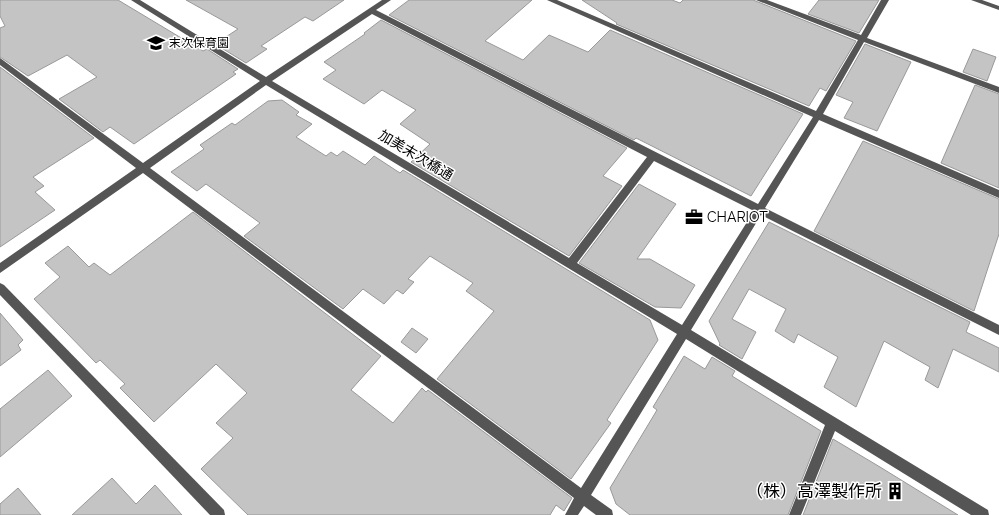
<svg xmlns="http://www.w3.org/2000/svg" width="999" height="515" font-family="Raleway,'Noto Sans JP',sans-serif">
<style>
.building{fill:#c4c4c4;stroke:#999}
.lines{fill:none;stroke-linecap:round;stroke-linejoin:round}
.minor{fill:#555;fill-rule:evenodd}
.labels{text-anchor:middle;dominant-baseline:central;stroke-width:3;stroke-linejoin:round;paint-order:stroke}
.far-poi-label{font-size:12px;fill:#000;stroke:#fff;text-anchor:start}
.street-label{font-size:14px;fill:#000;stroke:#fff}
.poi-label{font-size:14px;fill:#000;stroke:#fff;text-anchor:start}
.near-poi-label{font-size:17px;fill:#000;stroke:#fff;text-anchor:end}
</style>
<rect width="100%" height="100%" fill="#fff"/>
<g class="building">
<path d="M0,0H118L203,51L207,49L238,69L233,72L236,74L134,144L110,127L103,132L59,99L97,77L67,55L28,76L0,57V28L5,26L0,16Z"/>
<path d="M186,0H344L313,21L305,17L261,46L267,49L246,63L215,44L238,29Z"/>
<path d="M409,0H532L485,41L523,60L549,35L588,52L610,30L803,114L751,196L636,138L634,140L389,15Z"/>
<path d="M582,0H672L680,3L683,0H753L856,41L826,91L820,88L809,106L616,24L617,23Z"/>
<path d="M819,0H879L859,33L808,14Z"/>
<path d="M381,20L627,148L603,176L622,186L569,256L411,162L430,144L400,124L416,110L382,90L364,104L323,79L336,70L324,62L365,34L364,33Z"/>
<path d="M865,44L911,62L877,131L844,118L853,102L836,95Z"/>
<path d="M973,49L996,57L987,81L963,72Z"/>
<path d="M0,67L94,138L33,177L44,186L35,192L55,210L0,247Z"/>
<path d="M975,85L999,94V188L941,163Z"/>
<path d="M282,100L299,112L296,115L312,124L296,137L326,156L331,152L337,156L343,151L365,165L374,156L400,173L403,170L650,320L658,340L607,420L611,423L571,479L437,379L494,311L466,291L473,283L430,256L408,279L414,282L403,294L397,290L384,304L363,289L343,309L244,236L260,223L206,184L197,191L171,172L204,149L200,145L232,123L235,125L268,101Z"/>
<path d="M863,141L999,199V234L974,311L814,231Z"/>
<path d="M639,184L676,204L637,259H650L695,285L681,308L655,307L579,263Z"/>
<path d="M193,212L381,356L351,390L393,423L422,388L426,392L428,390L572,498L564,511L556,505L550,515H248L201,469L233,438L216,423L247,393L216,364L154,422L120,388L125,384L100,360L96,363L34,299L60,277L45,263L68,246L89,267L94,263L110,275Z"/>
<path d="M769,222L970,322L966,332L999,348V372L953,349L938,388L925,380L930,367L884,341L856,407L824,387L838,357L798,334L794,343L775,331L786,309L749,289L732,319L756,332L742,359L719,345L720,344L709,321Z"/>
<path d="M0,313L23,340L18,345L21,350L0,366Z"/>
<path d="M412,328L428,339L416,353L401,342Z"/>
<path d="M684,356L705,369L712,357L735,371L732,376L821,431L788,515H630L616,504L610,488L657,410L653,407Z"/>
<path d="M48,370L72,396L0,457V409Z"/>
<path d="M833,439L880,467L958,515H803Z"/>
<path d="M112,478L136,504L155,485L182,515H72Z"/>
<path d="M18,488L41,515H0V504Z"/>
</g>
<g class="lines">
<g class="minor">
<path d="M131,0H140L266,77L382,0H391L376,10L758,204L813,117L547,0H557L816,111L858,40L756,0H767L861,35L881,0H889L867,38L999,87V93L864,42L823,114L999,190V198L819,120L765,208L999,325V335L761,215L691,330L988,510L989,515H971L835,431L801,515H789L825,425L686,339L591,495L612,510L613,515H596L584,506L578,515H565L574,498L143,173L0,273V263L136,168L0,65V58L143,163L260,81ZM372,14L647,157L569,258L272,81ZM266,85L677,334L581,488L150,168ZM654,161L754,211L682,325L577,263Z"/>
<path d="M971,0H982L999,6V10Z"/>
<path d="M0,283L4,285L224,510L225,515H210L0,295Z"/>
</g>
</g>
<defs>
<g id="school-bare" transform="scale(1.38)"><path d="M0-5L7-2L0 1L-7-2ZM-4 1L0 2.5L4 1V4Q0 6-4 4Z" fill="#000" stroke="#fff" stroke-width="2.5" paint-order="stroke"/></g>
<g id="office-bare" transform="scale(1.38)"><path d="M-6-3h4V-5.5h4V-3h4V5H-6ZM-1-4.5V-3h2v-1.5ZM-6 0V1H6V0Z" fill="#000" stroke="#fff" stroke-width="2.5" paint-order="stroke"/></g>
<g id="building-bare" transform="scale(1.38)"><path d="M-4-6H4V6H1V3H-1V6H-4ZM-2.5-4.3h1.7v1.8h-1.7ZM.8-4.3h1.7v1.8H.8ZM-2.5-1h1.7V.8h-1.7ZM.8-1h1.7V.8H.8Z" fill="#000" stroke="#fff" stroke-width="2.5" paint-order="stroke"/></g>
</defs>
<g fill-rule="evenodd">
<use href="#school-bare" x="156" y="43"/>
<use href="#office-bare" x="694" y="217"/>
<use href="#building-bare" x="895" y="491"/>
</g>
<g class="labels">
<g class="far-poi-label">
<text x="169" y="43">末次保育園</text>
</g>
<g class="street-label">
<text transform="translate(416 155) rotate(31)">加美末次橋通</text>
</g>
<g class="poi-label">
<text x="707" y="217">CHARIOT</text>
</g>
<g class="near-poi-label">
<text x="882" y="491">（株）高澤製作所</text>
</g>
</g>
</svg>
